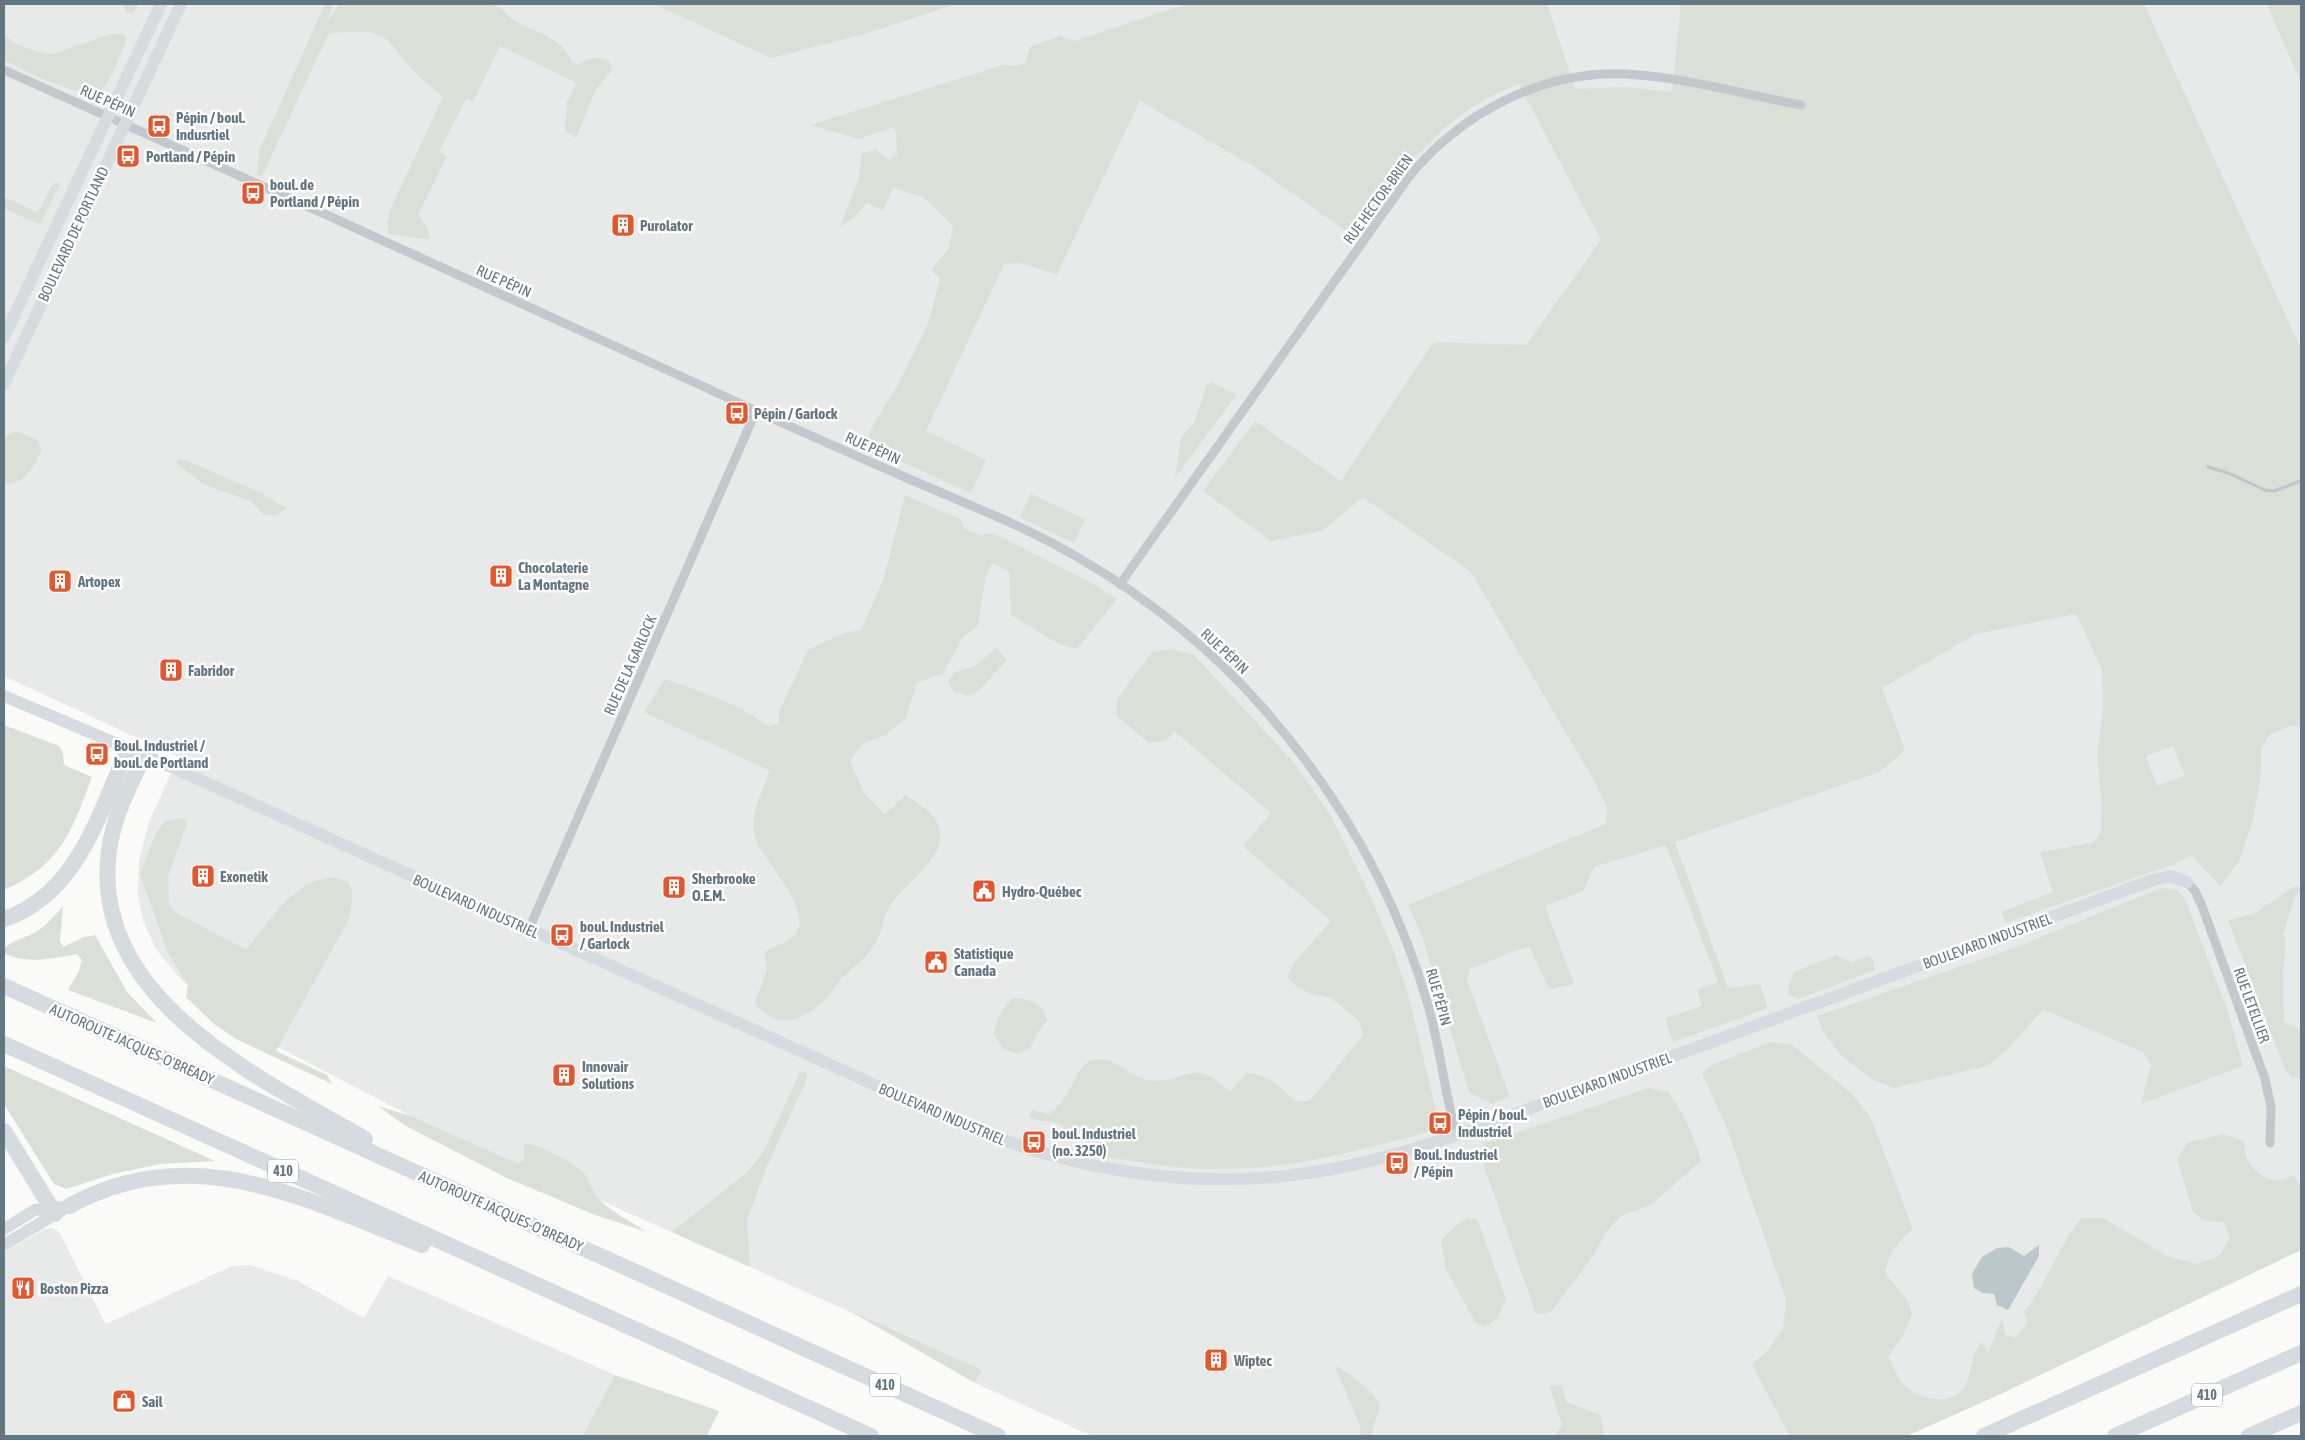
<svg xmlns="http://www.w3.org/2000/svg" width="2305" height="1440" font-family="'Asap Condensed',sans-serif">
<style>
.built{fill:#e8e9e9}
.green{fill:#dadfd7;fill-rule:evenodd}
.water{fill:#bbc7cb}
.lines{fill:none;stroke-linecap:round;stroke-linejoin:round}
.stream{stroke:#bbc7cb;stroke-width:3}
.street{stroke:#c3c8cc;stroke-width:9}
.secondary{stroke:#d6dbdf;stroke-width:12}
.highway{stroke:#d6dbdf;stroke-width:16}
.labels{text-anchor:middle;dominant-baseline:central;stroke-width:5;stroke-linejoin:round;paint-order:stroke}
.shield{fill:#fff;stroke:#939fa8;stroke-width:1}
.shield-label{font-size:14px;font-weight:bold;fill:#657683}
.street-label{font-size:15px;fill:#657683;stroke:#fff}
.poi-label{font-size:15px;font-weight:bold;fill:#657683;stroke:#fff;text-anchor:start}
</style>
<rect width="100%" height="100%" fill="#fafaf8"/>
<g class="built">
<path d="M4,4H2301V1242L1894,1436H1092L975,1383L981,1370L411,1116L278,1047L227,1018L198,995L176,974L156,949L143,921L138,895L139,860L149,822L178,757L4,676Z"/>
<path d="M52,1228L58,1231L62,1237L105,1323H108L232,1266L250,1265L298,1281L364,1318L388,1276L615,1375L582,1436H4V1253L45,1229Z"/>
</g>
<g class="green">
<path d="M122,4H139L132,13L126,11Z"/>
<path d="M325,4H333L327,23L339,4H492C502,8 508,16 517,22C539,35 561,36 572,62L578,65C589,57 595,56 608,60L612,67L610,73L596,89L576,138L565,130L567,102L577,83L500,46L473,102L466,99L439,152L447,156L418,215L427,227L430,237L426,239L389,234L387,223L391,208L443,97C432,87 420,79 411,68C390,44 387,28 350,32C340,34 339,30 328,35L262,176L257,175L259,151Z"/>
<path d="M654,4H956L861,35L771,58Z"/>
<path d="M1186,4H1547L1575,89L1623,87L1672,92L1681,4H2144L2301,349V726H2290L2270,734L2261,749V772L2253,820L2239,861L2220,886L2192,856L2174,864L2006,923L2001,912L2053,892L2040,852L2092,843L2101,833L2102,807L2097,756L2103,711L2102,669L2076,614L1976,634L1882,688L1905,750L1880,772L1675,842L1728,988L1760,984L1768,1008L1673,1042L1665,1018L1702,1006L1697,990L1718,982L1666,845L1594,867L1583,891L1545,906L1574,984L1549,989L1530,947L1515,951L1470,969L1467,980L1510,1097L1491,1104L1469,1092L1422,936L1408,905L1606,824L1607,807L1595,782L1471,572L1363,497L1322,531L1271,541L1203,491L1255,421L1341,481L1434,342L1526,345L1601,240L1519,84C1439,114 1403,171 1355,237L1258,169L1140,101L1057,274L1019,263L1004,264L926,431L986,460L971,493L865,445L873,425L898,385L929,321L940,278L931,270L949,248L953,226L923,197L893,188L883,210L866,203L856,216L840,227L859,178L862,154L875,149L889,160L897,155L896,133L892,127L859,139L810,125L1003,65L1017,66L1025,63L1030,47L1060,36L1075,41ZM2173,746L2185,776L2157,786L2146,756Z"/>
<path d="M2267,4H2301V83L2269,9Z"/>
<path d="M111,34H124L126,42C120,54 111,82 101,90C83,102 23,69 4,60V35L16,44L44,54H53Z"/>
<path d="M56,182L60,184L41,222L38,224L4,208V197L36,212C46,205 46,190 56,182Z"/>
<path d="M1212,382L1236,395L1175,478L1181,438L1195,421L1207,385Z"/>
<path d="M16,431L37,440L42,450C34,465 24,487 4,483V437Z"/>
<path d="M178,460H185L261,493L287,509L274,515H264L250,501L203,484L177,464Z"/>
<path d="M1031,494L1085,519L1074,543L1019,517Z"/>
<path d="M905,495L960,519L965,529L981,535L994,533L1090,582L1117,599L1077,649L1061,645L1011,615L1009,572L993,563L986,575L978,626L963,637L943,673L917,683L905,719L885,735L862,744L850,761L864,793L885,815L905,795C920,805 937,813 940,832C945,859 901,886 889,908C882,919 882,933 875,944C867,958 852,968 841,979C835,985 832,992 827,998C804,1020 776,1033 755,1002L767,970L765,952C772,947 781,945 789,940C824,918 763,864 755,837C749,815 762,792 770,771L644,712L665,679C702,692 738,703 769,727L779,723V712L808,650L844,633L861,630L884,578Z"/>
<path d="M996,648L1007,660L979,690L970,696L954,692L948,681L956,672L975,666Z"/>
<path d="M1172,649L1194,655L1294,763L1331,816L1365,885L1394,951L1410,1002L1438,1119L1437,1127L1427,1132C1355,1152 1284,1171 1209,1169C1169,1169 1130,1159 1091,1155L1087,1141C1062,1138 1070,1128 1057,1123C1047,1120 1041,1123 1029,1117L1032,1110L1048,1114C1071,1101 1074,1071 1087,1063C1109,1049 1127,1077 1147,1080C1165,1084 1183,1072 1200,1073C1211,1074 1222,1085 1230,1091L1247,1073C1270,1075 1279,1086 1295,1101H1310L1363,1035L1359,1021L1331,998L1311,994L1297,987L1287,977L1293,964L1331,921L1243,846L1271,813L1174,731L1166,741L1149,743L1116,715L1118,698L1152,652Z"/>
<path d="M4,725L59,746L63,753L64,765L92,777C72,831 60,866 4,890Z"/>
<path d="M184,818L187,824L168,876L169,905L177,913L246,950C268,924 299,870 340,879C359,883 351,906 349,919L276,1051L327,1075L332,1084L236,1039L214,1024L186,997L188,985L168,953L140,874L156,833L166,821Z"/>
<path d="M2297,885L2301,890L2295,896L2283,935L2286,939L2283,972L2284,1022L2297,1028L2301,1027V1079L2293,1078L2285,1069L2228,920L2254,914Z"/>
<path d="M2161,888L2177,890L2185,899L2227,1009L2243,1066L2141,1104L2151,1065L2143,1052L2043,1009L2006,1051L1987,1066L1894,1088L1875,1081L1842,1056L1824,1033L1817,1016L2014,948Z"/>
<path d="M63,906L60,941L63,947L84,937L95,935L127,992L157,1023L68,990L79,971L82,960L77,954C53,958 26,965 4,953V948C14,940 25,938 36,932C47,925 55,915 63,906Z"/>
<path d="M1836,955L1851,962L1867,956L1873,959L1875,970L1798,999L1788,994L1789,985L1794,972Z"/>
<path d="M1012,998C1028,999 1044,1002 1047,1020L1036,1035L1030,1049L1019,1054L1004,1050L993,1034L1001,1012Z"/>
<path d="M1771,1042L1791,1044L1851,1093L1870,1116L1913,1229C1898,1241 1888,1254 1885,1273L1908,1301L1912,1314L1904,1334L1888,1357C1893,1366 1898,1380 1906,1387C1920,1400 1953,1407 1965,1386C1972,1372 1971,1355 1981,1342L1988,1353L2002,1318L2005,1335L2015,1338L2028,1322L2024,1312C2048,1283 2057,1246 2082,1218H2103L2167,1256L2197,1264L2219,1256L2230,1238L2224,1222L2205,1221L2193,1212L2177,1159L2187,1143L2223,1134L2244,1141C2244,1146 2245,1151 2246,1156C2253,1176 2276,1187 2293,1175L2301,1188V1250L2003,1393L1907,1436H1790L1752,1365L1767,1351L1783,1329L1786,1300L1725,1123L1702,1074L1712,1065Z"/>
<path d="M4,1066L215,1161L160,1164L113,1174L66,1189L54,1184L4,1104Z"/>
<path d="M800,1072L807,1073L806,1081L767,1166L747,1220L750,1267L672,1232L744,1175L763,1153Z"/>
<path d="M1649,1088L1668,1092C1684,1113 1694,1135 1701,1161L1652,1204L1621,1216L1606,1232L1593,1256L1550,1313L1536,1314L1479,1152L1486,1143Z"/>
<path d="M378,1106L411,1116L517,1163L524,1161V1144C535,1141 575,1164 583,1172C590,1180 592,1191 599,1199C607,1209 635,1224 647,1232L595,1215L507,1178L404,1125Z"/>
<path d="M1467,1218L1477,1219L1506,1299L1498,1318L1485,1327L1475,1322L1446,1269L1441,1241L1453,1228Z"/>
<path d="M846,1309L982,1370L975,1383Z"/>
<path d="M1335,1366C1349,1372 1374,1392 1380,1405L1371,1436H1360V1426Z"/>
<path d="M615,1375L719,1411L707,1436H582Z"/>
<path d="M1562,1385L1566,1402L1600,1415L1604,1436H1555L1562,1424L1549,1386Z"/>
</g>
<path class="water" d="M2039,1245V1256L2008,1310L1997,1305L1994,1294L1983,1293L1974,1288L1972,1274L1982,1257L1997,1248L2009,1247L2024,1256Z"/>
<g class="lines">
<path class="stream" d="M2208,467L2228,473L2265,490L2274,491L2301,481"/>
<g class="street">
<path d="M4,70C236,173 467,279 698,384C764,415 831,445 898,474C958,501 1022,524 1079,558C1146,597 1212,649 1263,708C1339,794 1396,894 1428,1005C1440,1048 1445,1092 1456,1135"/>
<path d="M1120,584L1408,178C1461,113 1540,71 1625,74C1684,77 1743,94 1801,105"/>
<path d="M2187,882L2195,891L2202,906L2265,1079L2271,1107L2270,1143"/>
<path d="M529,929L756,411"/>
</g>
<g class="secondary">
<path d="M4,337L161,4"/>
<path d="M4,384L181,4"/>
<path d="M4,696L158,761L964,1125C1070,1169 1186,1190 1301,1174C1358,1167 1412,1150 1466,1132L2150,881L2170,876L2187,882"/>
<path d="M4,1229L35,1210L59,1207"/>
<path d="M4,1245L62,1210"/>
</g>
<g class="highway">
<path d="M144,755C130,786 113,817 109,851C89,999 260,1078 365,1139"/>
<path d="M4,919C77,896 100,811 128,749"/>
<path d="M4,986L998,1436"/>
<path d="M4,1044L871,1436"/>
<path d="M4,1131L55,1214"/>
<path d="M69,1206C193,1138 304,1199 422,1245"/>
<path d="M1984,1436L2301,1294"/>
<path d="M2115,1436L2301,1353"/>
<path d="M2249,1436L2301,1413"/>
</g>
</g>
<defs>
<g id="bus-square" transform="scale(1.25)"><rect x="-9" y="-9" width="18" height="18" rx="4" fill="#e4572e" stroke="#fff"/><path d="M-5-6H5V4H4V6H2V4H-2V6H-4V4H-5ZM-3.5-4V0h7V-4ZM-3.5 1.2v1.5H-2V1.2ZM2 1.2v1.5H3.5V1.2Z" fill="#fff"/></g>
<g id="building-square" transform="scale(1.25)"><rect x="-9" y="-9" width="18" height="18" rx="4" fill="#e4572e" stroke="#fff"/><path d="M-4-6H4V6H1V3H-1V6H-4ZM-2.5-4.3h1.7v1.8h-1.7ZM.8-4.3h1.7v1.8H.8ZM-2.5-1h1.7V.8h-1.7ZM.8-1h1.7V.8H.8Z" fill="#fff"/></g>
<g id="civic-square" transform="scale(1.25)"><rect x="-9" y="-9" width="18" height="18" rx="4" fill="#e4572e" stroke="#fff"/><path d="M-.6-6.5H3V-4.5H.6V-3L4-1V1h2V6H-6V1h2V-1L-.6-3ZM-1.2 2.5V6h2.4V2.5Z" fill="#fff"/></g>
<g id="restaurant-square" transform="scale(1.25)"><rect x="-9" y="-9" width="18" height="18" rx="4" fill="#e4572e" stroke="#fff"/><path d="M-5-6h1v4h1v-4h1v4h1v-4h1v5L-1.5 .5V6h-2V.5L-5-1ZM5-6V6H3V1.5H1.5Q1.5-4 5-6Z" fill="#fff"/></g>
<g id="shop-square" transform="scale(1.25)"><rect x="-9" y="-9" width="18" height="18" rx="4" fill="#e4572e" stroke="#fff"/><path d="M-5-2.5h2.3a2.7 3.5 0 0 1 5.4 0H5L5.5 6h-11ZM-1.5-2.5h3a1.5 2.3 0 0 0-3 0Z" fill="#fff"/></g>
</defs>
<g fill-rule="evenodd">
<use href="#bus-square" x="159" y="126"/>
<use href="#bus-square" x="128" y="156"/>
<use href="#bus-square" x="253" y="193"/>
<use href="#building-square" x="623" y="225"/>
<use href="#bus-square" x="737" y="413"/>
<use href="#building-square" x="501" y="576"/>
<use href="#building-square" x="60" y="581"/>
<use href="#building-square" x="171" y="670"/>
<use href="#bus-square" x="97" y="754"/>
<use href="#building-square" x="203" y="876"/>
<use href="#building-square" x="674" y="887"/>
<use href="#civic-square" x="984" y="891"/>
<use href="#bus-square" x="562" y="935"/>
<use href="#civic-square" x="936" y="962"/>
<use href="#building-square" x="564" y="1075"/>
<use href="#bus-square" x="1440" y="1123"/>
<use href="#bus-square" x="1034" y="1142"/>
<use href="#bus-square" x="1397" y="1163"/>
<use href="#restaurant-square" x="23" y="1288"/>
<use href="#building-square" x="1216" y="1360"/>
<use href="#shop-square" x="124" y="1401"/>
</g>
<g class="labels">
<g class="shield">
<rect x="268" y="1159.5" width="30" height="23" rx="4"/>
<rect x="870" y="1373.5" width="30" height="23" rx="4"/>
<rect x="2192" y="1383.5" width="30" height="23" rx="4"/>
</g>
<g class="shield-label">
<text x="283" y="1171">410</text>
<text x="885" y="1385">410</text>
<text x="2207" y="1395">410</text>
</g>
<g class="street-label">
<text transform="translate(108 101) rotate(24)">RUE PÉPIN</text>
<text transform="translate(1378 199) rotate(-54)">RUE HECTOR-BRIEN</text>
<text transform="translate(73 234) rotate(-65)">BOULEVARD DE PORTLAND</text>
<text transform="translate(504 281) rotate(24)">RUE PÉPIN</text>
<text transform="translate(873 448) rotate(24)">RUE PÉPIN</text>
<text transform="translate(1225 651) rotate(43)">RUE PÉPIN</text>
<text transform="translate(630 665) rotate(-66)">RUE DE LA GARLOCK</text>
<text transform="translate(476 906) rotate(24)">BOULEVARD INDUSTRIEL</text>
<text transform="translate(1987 941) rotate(-20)">BOULEVARD INDUSTRIEL</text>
<text transform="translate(1439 997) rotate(74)">RUE PÉPIN</text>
<text transform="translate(2252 1005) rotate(70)">RUE LETELLIER</text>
<text transform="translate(132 1044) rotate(24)">AUTOROUTE JACQUES-O'BREADY</text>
<text transform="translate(1607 1080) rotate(-20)">BOULEVARD INDUSTRIEL</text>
<text transform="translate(942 1114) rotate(23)">BOULEVARD INDUSTRIEL</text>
<text transform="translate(501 1211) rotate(24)">AUTOROUTE JACQUES-O'BREADY</text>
</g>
<g class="poi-label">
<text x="176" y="117">Pépin / boul.<tspan x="176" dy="17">Indusrtiel</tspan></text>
<text x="146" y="156">Portland / Pépin</text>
<text x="270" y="184">boul. de<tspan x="270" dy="17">Portland / Pépin</tspan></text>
<text x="640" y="225">Purolator</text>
<text x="754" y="413">Pépin / Garlock</text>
<text x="518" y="567">Chocolaterie<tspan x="518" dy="17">La Montagne</tspan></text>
<text x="78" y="581">Artopex</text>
<text x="188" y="670">Fabridor</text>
<text x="114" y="745">Boul. Industriel /<tspan x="114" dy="17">boul. de Portland</tspan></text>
<text x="220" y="876">Exonetik</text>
<text x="692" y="878">Sherbrooke<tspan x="692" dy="17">O.E.M.</tspan></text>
<text x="1002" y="891">Hydro-Québec</text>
<text x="580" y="926">boul. Industriel<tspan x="580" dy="17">/ Garlock</tspan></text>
<text x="954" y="953">Statistique<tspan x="954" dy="17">Canada</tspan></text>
<text x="582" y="1066">Innovair<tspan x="582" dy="17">Solutions</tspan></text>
<text x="1458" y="1114">Pépin / boul.<tspan x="1458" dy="17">Industriel</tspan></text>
<text x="1052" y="1133">boul. Industriel<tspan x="1052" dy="17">(no. 3250)</tspan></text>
<text x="1414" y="1154">Boul. Industriel<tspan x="1414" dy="17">/ Pépin</tspan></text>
<text x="40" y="1288">Boston Pizza</text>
<text x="1234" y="1360">Wiptec</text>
<text x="142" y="1401">Sail</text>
</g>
</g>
<rect width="2305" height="1440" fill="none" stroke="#657683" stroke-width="10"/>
</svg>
